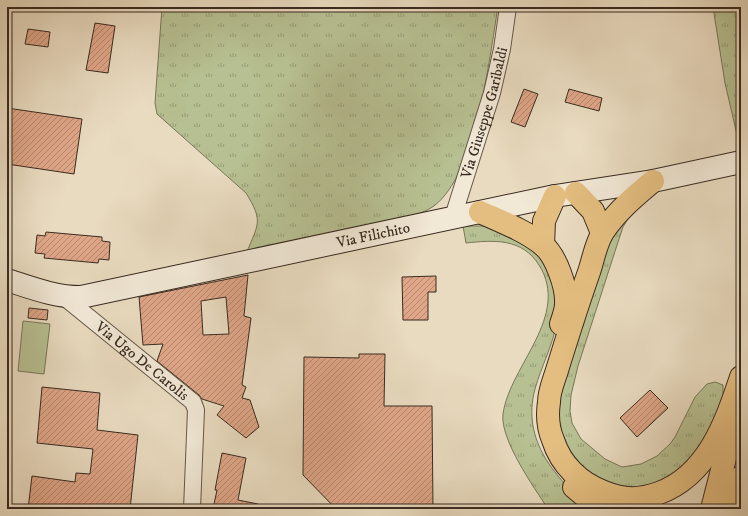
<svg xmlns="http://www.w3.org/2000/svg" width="748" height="516" font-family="'IM FELL DW Pica',serif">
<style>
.grass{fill:url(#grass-tufts);stroke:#787659}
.garden{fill:#b7c092;stroke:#787659}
.building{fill:url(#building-hatch);stroke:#392b20;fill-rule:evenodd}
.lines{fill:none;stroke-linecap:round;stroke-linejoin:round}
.street-casing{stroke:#655748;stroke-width:18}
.secondary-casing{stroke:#392b20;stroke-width:24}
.highway-casing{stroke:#392b20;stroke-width:24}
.street{stroke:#f1e8d6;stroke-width:16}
.secondary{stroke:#f1e8d6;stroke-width:22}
.highway{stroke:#e4be80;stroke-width:22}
.labels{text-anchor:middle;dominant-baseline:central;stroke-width:3;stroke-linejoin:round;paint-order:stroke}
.street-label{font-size:15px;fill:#392b20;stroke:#f1e8d6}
</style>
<defs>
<pattern id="grass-tufts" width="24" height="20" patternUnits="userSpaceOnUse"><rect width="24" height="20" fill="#b7c092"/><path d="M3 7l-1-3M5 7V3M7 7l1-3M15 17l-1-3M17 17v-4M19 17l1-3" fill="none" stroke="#969c77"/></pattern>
<pattern id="building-hatch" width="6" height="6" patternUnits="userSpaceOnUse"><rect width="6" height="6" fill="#dfa688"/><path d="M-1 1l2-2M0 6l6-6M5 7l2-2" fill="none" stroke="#b6876f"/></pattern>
</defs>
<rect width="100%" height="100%" fill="#e9dbc0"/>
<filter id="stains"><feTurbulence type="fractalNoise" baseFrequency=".005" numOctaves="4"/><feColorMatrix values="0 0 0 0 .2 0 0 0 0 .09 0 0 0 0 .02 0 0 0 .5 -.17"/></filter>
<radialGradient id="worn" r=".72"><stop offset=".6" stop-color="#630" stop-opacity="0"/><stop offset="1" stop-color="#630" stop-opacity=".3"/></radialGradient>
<g class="grass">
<path d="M162,7H498C489,59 477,173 434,206C419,217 386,222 368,226C327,236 287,245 246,254C258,224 264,222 246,193L157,114L155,103Z"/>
<path d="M713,7H739L741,43V138L738,139L725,83Z"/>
<path d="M631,214L623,227L619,239L578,366L571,395L570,411L572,423L581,439L605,459L622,467L641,464L657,456L670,444L675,437L695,397L707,384L715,382L723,385V407L689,467L647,490L596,482L559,441L553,398L608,236Z"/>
<path d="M463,226H493L522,236L555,273C556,289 559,307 557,322C553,345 541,367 535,389C521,441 556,478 591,509H548C534,487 500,440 503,414C510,365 571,316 539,265C522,238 494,240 466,243Z"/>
</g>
<path class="garden" d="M23,321L50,324L44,374L18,371Z"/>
<g class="building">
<path d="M95,23L115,26L108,73L86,70Z"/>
<path d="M28,29L50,32L48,47L25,44Z"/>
<path d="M524,89L538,94L525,127L511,122Z"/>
<path d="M569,89L602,98L599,111L565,102Z"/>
<path d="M7,108L82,119L74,174L7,164Z"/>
<path d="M46,232L102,237V241L110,242L109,260L99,259L98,263L44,258L45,254L35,253L37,235L45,236Z"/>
<path d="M248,275L244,316L251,318L242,385L246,387L242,398L250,400L259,427L246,438L217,415L224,406L202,399L199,395L157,361L163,344L143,345L139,297ZM226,297L229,334L203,335L201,301Z"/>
<path d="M436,276V292H428V320H403L402,277Z"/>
<path d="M29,308L48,310L47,320L28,318Z"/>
<path d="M359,354H385L384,406H432L433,509H336L303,475L304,357L359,358Z"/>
<path d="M42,387L100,393L97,430L138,435L130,509H82L59,507L58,509H28L32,476L75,482L76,473L90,474L93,449L37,443Z"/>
<path d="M650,390L668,408L637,437L620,418Z"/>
<path d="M222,453L246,458L238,500L258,504V509H213L217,490H215Z"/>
</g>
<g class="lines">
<g class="street-casing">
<g id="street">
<path id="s1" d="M453,217L492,93L502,49L508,7"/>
<path id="s2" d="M64,297L193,402L196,410L192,509"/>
</g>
</g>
<g class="secondary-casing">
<g id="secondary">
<path id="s3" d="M7,280C32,288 55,297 81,297L555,196L653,181L741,162"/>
</g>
</g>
<g class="highway-casing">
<g id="highway">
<path d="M653,181C635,196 616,212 603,232C596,243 593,260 589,272C578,303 568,335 558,367C555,378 549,390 549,402C547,415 548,428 553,440C561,465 580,483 604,492C624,500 639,500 659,493C708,475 726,422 741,377"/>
<path d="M576,193L593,211L602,233"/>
<path d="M480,212C500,221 526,231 543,245C556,256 567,287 566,304C566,310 563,318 561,324"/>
<path d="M543,245L544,221L555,196"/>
<path d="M574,487L600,509"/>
<path d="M712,509L734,423"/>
<path d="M731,509L741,477"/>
</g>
</g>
<use href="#street" class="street"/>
<use href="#secondary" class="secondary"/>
<use href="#highway" class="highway"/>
</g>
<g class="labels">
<g class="street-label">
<text stroke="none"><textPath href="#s1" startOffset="109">Via Giuseppe Garibaldi</textPath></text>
<text stroke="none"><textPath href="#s3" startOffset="375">Via Filichito</textPath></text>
<text stroke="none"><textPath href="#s2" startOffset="101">Via Ugo De Carolis</textPath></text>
</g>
</g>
<rect width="748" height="516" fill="none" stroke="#e9dbc0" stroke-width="24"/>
<rect x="8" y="8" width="732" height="500" fill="none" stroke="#392b20" stroke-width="2"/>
<rect x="12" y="12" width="724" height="492" fill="none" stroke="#392b20"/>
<rect width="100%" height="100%" filter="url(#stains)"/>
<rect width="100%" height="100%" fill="url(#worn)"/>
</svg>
